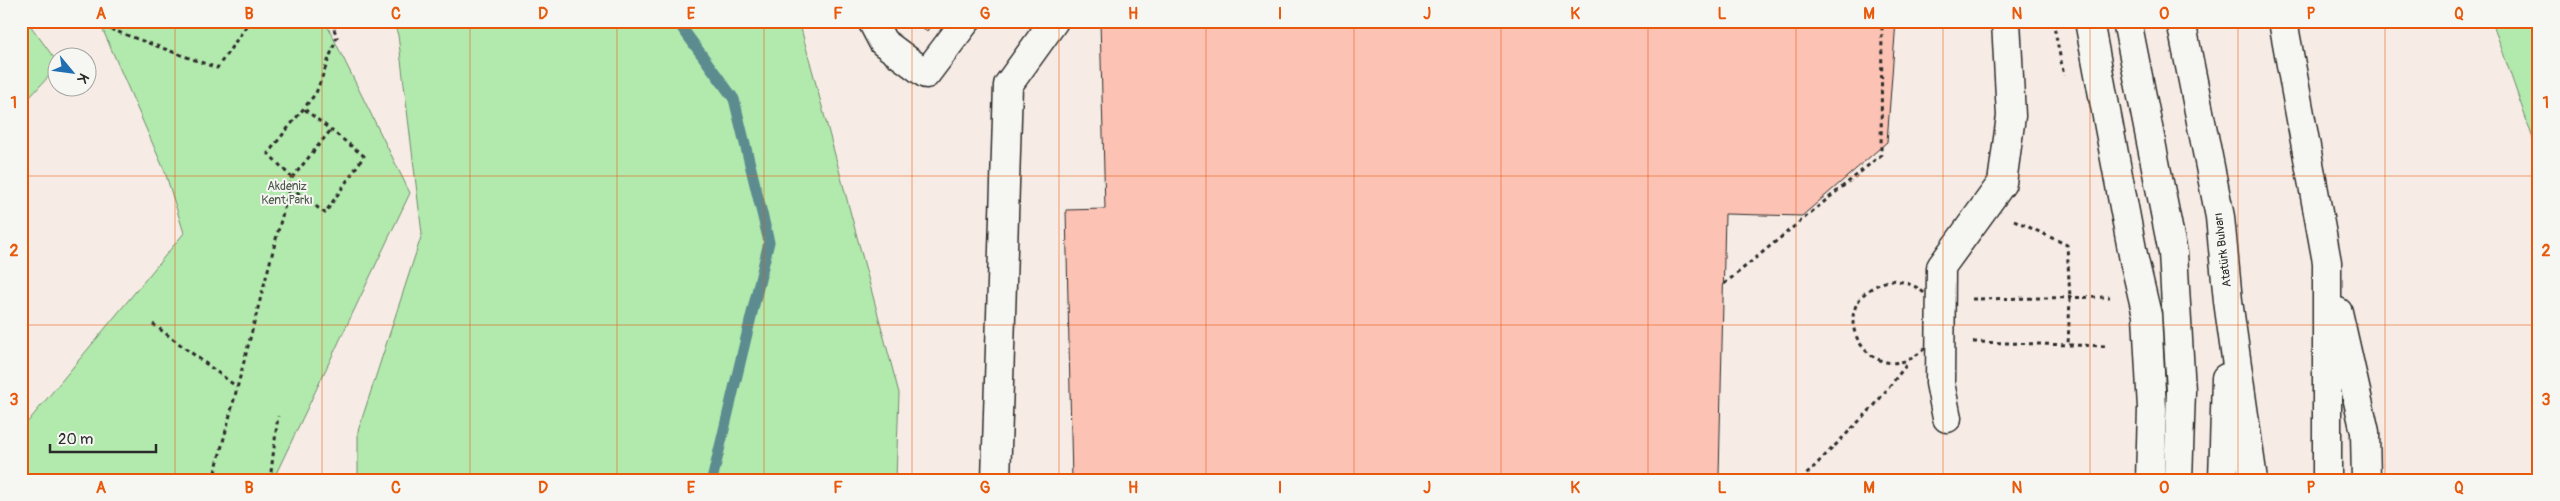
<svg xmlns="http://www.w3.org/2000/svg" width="2560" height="501" font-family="Pangolin,sans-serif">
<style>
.green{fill:#b2e9ad;stroke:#6e8a6c}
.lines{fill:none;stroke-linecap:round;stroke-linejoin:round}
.stream{stroke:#5b8c8f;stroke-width:11}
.building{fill:#fcc2b3;stroke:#2b2b2b}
.minor-casing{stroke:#2b2b2b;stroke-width:31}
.major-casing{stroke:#2b2b2b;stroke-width:31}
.path{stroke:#2b2b2b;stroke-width:3;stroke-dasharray:4 4;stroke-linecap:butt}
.minor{stroke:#f6f6f2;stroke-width:28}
.major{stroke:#f6f6f2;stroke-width:28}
.grid{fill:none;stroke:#e8590c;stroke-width:1;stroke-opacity:0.55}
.labels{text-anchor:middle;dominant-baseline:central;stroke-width:4;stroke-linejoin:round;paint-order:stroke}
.park-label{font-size:12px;fill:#4d5a4c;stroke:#f6f6f2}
.street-label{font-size:12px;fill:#2b2b2b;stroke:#f6f6f2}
.neatline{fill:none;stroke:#e8590c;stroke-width:2}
.grid-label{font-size:16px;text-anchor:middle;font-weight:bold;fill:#e8590c}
</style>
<rect width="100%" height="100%" fill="#f7ece5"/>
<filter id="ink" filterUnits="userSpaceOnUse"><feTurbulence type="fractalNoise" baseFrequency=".02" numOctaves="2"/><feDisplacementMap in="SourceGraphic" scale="10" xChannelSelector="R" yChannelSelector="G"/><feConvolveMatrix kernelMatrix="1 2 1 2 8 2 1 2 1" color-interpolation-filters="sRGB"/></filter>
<g filter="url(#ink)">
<g class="green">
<path d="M21,21H27L57,62L58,66L21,107Z"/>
<path d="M99,21H325L410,193L273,480H21V430L184,233L165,172Z"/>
<path d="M393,21H799L899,393L896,480H358V431L422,234L398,35Z"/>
<path d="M2492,21H2539V156Z"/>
</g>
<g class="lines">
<path class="stream" d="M677,21L734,99L769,242L712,480"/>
</g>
<g class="building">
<path d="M913,21H934L927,31Z"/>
<path d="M1100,21H1896L1887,142L1802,216L1725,214L1719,476L1715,480H1072L1066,210L1105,209Z"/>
</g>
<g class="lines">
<g class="minor-casing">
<g id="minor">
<path d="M872,21L883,42L926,74L966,21"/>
<path d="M2089,21L2134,260L2147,315L2152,409L2150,480"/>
<path d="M2127,21L2173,253L2181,391L2178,480"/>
<path d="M1947,418L1940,383L1941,267L2002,183L2011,116L2006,21"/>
<path d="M996,480L1008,85L1054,21"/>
</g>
</g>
<g class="major-casing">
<g id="major">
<path d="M2181,21L2220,217L2228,301L2253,480"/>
<path d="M2283,21L2327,262V480"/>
<path d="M2338,312L2365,432L2366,480"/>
<path d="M2223,480L2226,378"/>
</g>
</g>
<g class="path">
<path d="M88,21L217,68L250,21"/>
<path d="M2053,21L2064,76"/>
<path d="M292,178L330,131"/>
<path d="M290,187L325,213L364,156L303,108"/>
<path d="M2014,220L2067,245L2070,298L2068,345"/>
<path d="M1891,280C1921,283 1941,300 1933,333C1931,341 1925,349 1918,354C1868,391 1815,300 1891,280Z"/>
<path d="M1724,284L1881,155L1882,21"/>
<path d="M1972,299L2110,297"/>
<path d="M153,324L237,387"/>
<path d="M1973,342L2106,346"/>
<path d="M213,480L292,178L268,153L316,93L337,37L331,21"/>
<path d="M270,480L278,416"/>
<path d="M1801,480L1874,406L1907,364"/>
</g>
<use href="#minor" class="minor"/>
<use href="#major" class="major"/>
</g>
</g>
<path class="grid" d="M175,21V480M322,21V480M470,21V480M617,21V480M764,21V480M912,21V480M1059,21V480M1206,21V480M1354,21V480M1501,21V480M1648,21V480M1796,21V480M1943,21V480M2090,21V480M2238,21V480M2385,21V480M21,176H2539M21,325H2539"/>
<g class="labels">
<g class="park-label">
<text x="287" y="186">Akdeniz<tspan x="287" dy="14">Kent Parkı</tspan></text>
</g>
<g class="street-label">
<text transform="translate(2223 250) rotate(-97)">Atatürk Bulvarı</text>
</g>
</g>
<rect width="2560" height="501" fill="none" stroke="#f6f6f2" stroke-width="55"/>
<g transform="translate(72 72) rotate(119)"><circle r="24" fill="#f6f6f2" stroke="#a5a5a2"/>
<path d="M0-4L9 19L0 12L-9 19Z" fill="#1f6fb2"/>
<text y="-8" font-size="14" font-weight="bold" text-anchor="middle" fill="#2b2b2b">K</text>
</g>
<path d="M50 444v8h106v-8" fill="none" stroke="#2b2b2b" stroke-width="2.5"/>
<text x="58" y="444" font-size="15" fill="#2b2b2b" stroke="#f6f6f2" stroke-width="4" paint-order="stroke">20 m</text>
<rect x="28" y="28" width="2504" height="446" class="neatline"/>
<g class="grid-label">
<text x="101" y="19">A</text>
<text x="249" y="19">B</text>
<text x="396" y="19">C</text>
<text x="543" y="19">D</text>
<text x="691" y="19">E</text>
<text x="838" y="19">F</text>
<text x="985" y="19">G</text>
<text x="1133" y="19">H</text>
<text x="1280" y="19">I</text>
<text x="1427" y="19">J</text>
<text x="1575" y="19">K</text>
<text x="1722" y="19">L</text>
<text x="1869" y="19">M</text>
<text x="2017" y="19">N</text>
<text x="2164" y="19">O</text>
<text x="2311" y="19">P</text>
<text x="2459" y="19">Q</text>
<text x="14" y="108">1</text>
<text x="2546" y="108">1</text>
<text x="14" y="256">2</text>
<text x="2546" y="256">2</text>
<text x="14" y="405">3</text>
<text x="2546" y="405">3</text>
<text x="101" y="493">A</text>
<text x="249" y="493">B</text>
<text x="396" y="493">C</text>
<text x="543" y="493">D</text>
<text x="691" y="493">E</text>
<text x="838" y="493">F</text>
<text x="985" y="493">G</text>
<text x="1133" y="493">H</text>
<text x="1280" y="493">I</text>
<text x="1427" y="493">J</text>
<text x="1575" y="493">K</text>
<text x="1722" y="493">L</text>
<text x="1869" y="493">M</text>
<text x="2017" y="493">N</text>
<text x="2164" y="493">O</text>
<text x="2311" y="493">P</text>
<text x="2459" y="493">Q</text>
</g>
</svg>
